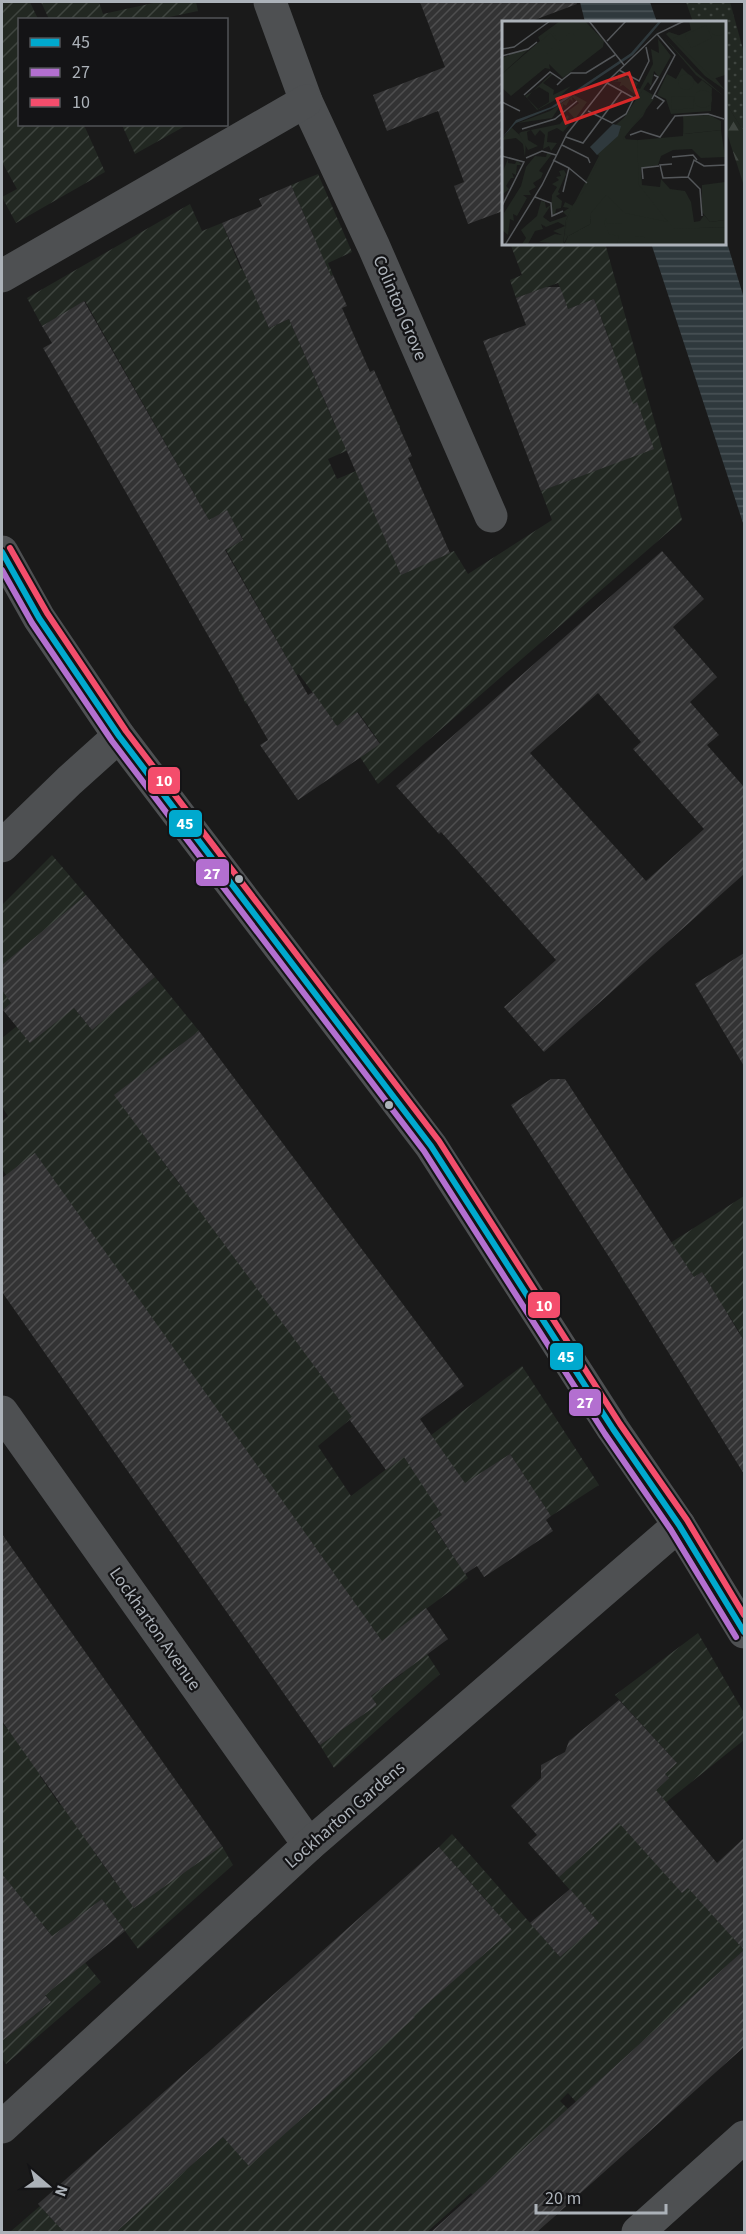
<svg xmlns="http://www.w3.org/2000/svg" width="746" height="2234" font-family="'Source Sans 3',sans-serif">
<style>
.grass{fill:url(#grass-dots)}
.forest{fill:url(#forest-firs)}
.garden{fill:url(#garden-furrows)}
.water{fill:url(#water-rules)}
.building{fill:url(#building-hatch);fill-rule:evenodd}
.lines{fill:none;stroke-linecap:round;stroke-linejoin:round}
.minor{stroke:#4e5052;stroke-width:33}
.bus-1-casing{stroke:#141416;stroke-width:10}
.bus-2-casing{stroke:#141416;stroke-width:10}
.bus-3-casing{stroke:#141416;stroke-width:10}
.bus-1{stroke:#00a9ce;stroke-width:6}
.bus-2{stroke:#b36fd0;stroke-width:6}
.bus-3{stroke:#f44d6c;stroke-width:6}
.bus-dot{fill:#acb2b9;stroke:#141416;stroke-width:2}
.labels{text-anchor:middle;dominant-baseline:central;stroke-width:4.5;stroke-linejoin:round;paint-order:stroke}
.street-label{font-size:18px;fill:#acb2b9;stroke:#141416}
.inset-road{fill:none;stroke:#54575a;stroke-width:1.5}
.view{fill:#d62828;fill-opacity:0.15;stroke:#d62828;stroke-width:3}
.inset-edge{fill:none;stroke:#acb2b9;stroke-width:3}
.line-badge{stroke:#141416;stroke-width:2}
.badge-label{font-size:16px;text-anchor:middle;font-weight:bold;fill:#fff}
</style>
<defs>
<pattern id="grass-dots" width="8" height="8" patternUnits="userSpaceOnUse" patternTransform="scale(1.5)"><rect width="8" height="8" fill="#222822"/><path d="M2 2h.1M6 6h.1" fill="none" stroke="#3f4540" stroke-width="1.8" stroke-linecap="round"/></pattern>
<pattern id="forest-firs" width="22" height="20" patternUnits="userSpaceOnUse" patternTransform="scale(1.5)"><rect width="22" height="20" fill="#222822"/><path d="M5 1l3.5 6h-7zM16 11l3.5 6h-7z" fill="#3f4540"/></pattern>
<pattern id="garden-furrows" width="10" height="10" patternUnits="userSpaceOnUse" patternTransform="scale(1.5)"><rect width="10" height="10" fill="#222822"/><path d="M-1 1l2-2M0 10L10 0M9 11l2-2" fill="none" stroke="#3f4540"/></pattern>
<pattern id="water-rules" width="6" height="5" patternUnits="userSpaceOnUse" patternTransform="scale(1.5)"><rect width="6" height="5" fill="#2f393d"/><path d="M0 2.5h6" fill="none" stroke="#4a5357"/></pattern>
<pattern id="building-hatch" width="6" height="6" patternUnits="userSpaceOnUse" patternTransform="scale(1.5)"><rect width="6" height="6" fill="#333334"/><path d="M-1 1l2-2M0 6l6-6M5 7l2-2" fill="none" stroke="#4e4e4f"/></pattern>
</defs>
<rect width="100%" height="100%" fill="#1a1a1a"/>
<path class="grass" d="M686,2H730L744,53V132L724,100V22H693Z"/>
<path class="forest" d="M724,100L744,132V186L724,124Z"/>
<g class="garden">
<path d="M2,2H30L38,19L20,20V124L84,125L105,172L16,223L2,197L17,189L2,162Z"/>
<path d="M41,2H99L103,14L158,2H196L198,11L160,19H49Z"/>
<path d="M122,125H187L135,154Z"/>
<path d="M318,174L352,252L328,263L333,275L260,308L269,328L289,319L335,425L388,402L400,427L328,459L337,479L356,471L401,574L454,551L468,574L552,520L541,491L654,448L609,413L507,401L502,392L613,349L594,299L568,309L558,283L516,298L510,280L522,275L510,243H605L682,520L378,784L360,757L380,743L358,712L337,726L299,674L246,704L238,689L288,660L226,550L243,539L227,511L209,520L85,301L42,326L27,298L190,204L202,231L222,223L241,269L314,237L291,185Z"/>
<path d="M52,855L86,895L8,999L11,1003L3,1010L2,905Z"/>
<path d="M155,977L199,1031L115,1095L180,1185L333,1352L315,1367L338,1398L375,1399L318,1446L351,1496L522,1366L599,1485L551,1516L510,1454L435,1504L442,1515L431,1523L468,1578L407,1623L440,1674L334,1768L320,1745L377,1705L371,1696L403,1673L371,1627L15,1188L2,1169V1121L8,1116L2,1107V1038L17,1026L69,1002L92,1030Z"/>
<path d="M744,1196V1359L732,1339L740,1333L728,1314L707,1299L715,1294L703,1273L694,1277L680,1256L628,1288L620,1275Z"/>
<path d="M698,1633L744,1713V1740L629,1832L682,1893L707,1872L725,1892L744,1876V1917L728,1932L744,1950L576,2102L568,2093L560,2101L568,2109L525,2223L514,2232H507L471,2193L427,2232H116L223,2137L319,2103L414,2017L390,1989L436,1947L460,1975L488,1951L487,1901L439,1847L452,1834L560,1957L599,1923L555,1873L669,1778L665,1774L677,1763L615,1695Z"/>
<path d="M26,1712L59,1761L40,1776L60,1805L82,1789L116,1837L94,1852L116,1883L136,1868L222,1846L233,1865L138,1949L102,1899L60,1932L101,1982L6,2064L2,2058V2041L51,2002L31,1976L63,1951L43,1924L10,1949L2,1938V1722L6,1728Z"/>
<path d="M40,2206L64,2232H10Z"/>
</g>
<g class="water">
<path d="M580,2H650L657,22H585Z"/>
<path d="M724,233L744,298V526L651,243H724Z"/>
</g>
<g class="building">
<path d="M420,2H576L577,4L529,22H503V211L468,224L454,186L464,182L438,111L387,131L373,95L445,67Z"/>
<path d="M291,185L331,276L333,275L347,306L342,308L370,372L374,370L412,456L408,458L450,553L401,575L289,319L269,328L222,223L262,206L259,199Z"/>
<path d="M546,287H560L568,309L594,299L633,404L637,402L654,449L541,491L483,341L526,325L516,298Z"/>
<path d="M84,301L209,520L227,510L243,540L225,550L308,695L313,692L337,726L357,712L380,744L298,800L260,745L268,740L43,348L52,343L42,326Z"/>
<path d="M662,551L704,599L673,627L717,677L690,702L719,735L707,745L744,787V874L544,1052L504,1007L556,960L441,832L439,834L396,786ZM598,693L641,742L633,749L704,829L646,881L530,753Z"/>
<path d="M86,895L155,977L92,1030L74,1008L30,1043L3,1010L11,1003L2,990V965Z"/>
<path d="M744,953V1066L695,984Z"/>
<path d="M199,1031L464,1386L420,1419L465,1483L510,1454L551,1516L546,1520L553,1531L484,1577L477,1566L465,1574L431,1522L442,1515L404,1457L386,1470L349,1419L352,1417L114,1095Z"/>
<path d="M551,1079H565L694,1277L702,1272L744,1341V1474L611,1260L511,1105Z"/>
<path d="M35,1153L382,1641L426,1608L448,1639L371,1696L377,1705L320,1745L2,1292V1178Z"/>
<path d="M2,1534L222,1846L134,1908L2,1721Z"/>
<path d="M619,1700L677,1763L665,1774L669,1778L656,1790L717,1863L744,1838V2047L537,2232H431L744,1950L688,1888L682,1893L619,1823L559,1877L528,1843L537,1835L511,1806L541,1778V1765L565,1752L569,1741Z"/>
<path d="M439,1847L512,1930L413,2016L415,2017L249,2166L223,2137L116,2232H64L38,2204Z"/>
<path d="M2,1874L52,1936L102,1899L125,1931L45,1995L51,2002L2,2041Z"/>
<path d="M570,1889L599,1923L560,1957L530,1923Z"/>
</g>
<g class="lines">
<g class="minor">
<path d="M270,2L306,101L374,247L491,516"/>
<path d="M2,276L306,101"/>
<path d="M2,552L39,618L119,736L431,1146L613,1429L679,1525L744,1632"/>
<path d="M2,846L69,781L119,736"/>
<path d="M2,1412L309,1845"/>
<path d="M2,2127L309,1845L679,1525"/>
<path d="M638,2232L744,2137"/>
</g>
<g class="bus-1-casing">
<path id="bus-1" d="M2,552L39,618L119,736L431,1146L613,1429L679,1525L744,1632"/>
</g>
<g class="bus-2-casing">
<path id="bus-2" d="M2,570L32,623L112,741L424,1151L605,1434L671,1530L736,1637"/>
</g>
<g class="bus-3-casing">
<path id="bus-3" d="M10,548L47,613L126,731L439,1141L620,1424L687,1520L744,1615"/>
</g>
<use href="#bus-1" class="bus-1"/>
<use href="#bus-2" class="bus-2"/>
<use href="#bus-3" class="bus-3"/>
</g>
<g class="bus-dot">
<circle cx="239" cy="879" r="5"/>
<circle cx="389" cy="1105" r="5"/>
</g>
<g class="labels">
<g class="street-label">
<text transform="translate(400 308) rotate(67)">Colinton Grove</text>
<text transform="translate(155 1629) rotate(55)">Lockharton Avenue</text>
<text transform="translate(345 1815) rotate(-41)">Lockharton Gardens</text>
</g>
</g>
<g transform="translate(502 21)">
<rect width="224" height="224" fill="#1a1a1a"/>
<path d="M19,29H26L0,53V37ZM9,106L24,120L23,136L21,123L14,117L0,119ZM127,160L180,207L223,206V223L62,224L66,215L88,203L89,192L100,175ZM223,161V199L208,201L200,191V164Z" fill="#222822"/>
<path d="M167,11L179,15L223,69L203,55L164,13ZM161,15L194,51L223,76L194,54ZM141,68L151,74L141,95L122,115L125,120L181,115V95L182,113L219,109L223,136L199,137L190,128L171,129L159,135L156,144L139,147L140,164L158,166L159,158L168,168L183,170L189,181L192,201L198,200L202,194L208,201L223,199V206L172,208L166,200L104,174L89,192L88,203L66,215L61,224L64,199L71,185L98,133ZM104,197L105,202L120,203L133,215L142,216L147,223L120,220L113,223H105L115,222L117,215L107,213L102,202Z" fill="#222822"/>
<path d="M58,0L84,1L102,20L101,26L61,57L47,43L48,48L43,47L9,75L0,67V53L38,20L36,16ZM187,0H223V54L211,58L171,17L189,9ZM180,47L196,63L200,59L210,67L209,90L169,93L164,78L155,74L165,53L174,58ZM141,68L152,78L121,118L135,119L137,164L166,201L123,192L104,174L89,192L88,203L66,215L63,213L67,189L82,170L98,136L88,126L124,95ZM207,94L219,100V109L182,113L181,95Z" fill="#222822"/>
<path d="M156,18L169,35L157,56L152,50L149,65L146,61L136,76L121,64L117,66L119,61L108,60H116V52L136,62L134,67L138,68L151,43L149,28L157,32ZM49,53H52L54,54L58,60L51,53L41,62L52,69L51,74L69,65L55,78L35,89L23,75L30,71L25,77L36,88L47,81V72L37,66L31,70ZM72,74L85,81L73,98L66,90L77,82L70,76L71,81L68,78L64,85L61,83V88L58,85L50,97L16,102L48,90ZM65,94L67,96L65,99H71L61,111L55,107L46,111L45,121L55,122L49,130L47,125L41,128L43,114L38,109L33,115L29,109L25,111L26,119L36,125L26,129L17,113L19,111L58,103ZM45,132L50,133L37,150L41,152L39,157L31,162L34,166L27,170L29,174H21L25,177L15,195L11,193L12,200L8,198L6,214L0,209L2,192L19,165L24,146L33,135L44,136ZM6,138V142L13,143L15,139L20,144H15L14,154L10,152L12,157H9L4,165L7,168L0,174V152ZM62,149L64,153L56,171L58,173L54,175L60,180L59,187L54,188L53,194L49,192L50,174L55,166L50,163L57,159L54,156L59,155L57,150ZM39,180L43,181L44,187L49,184L41,196L48,201L65,195L61,191L67,187L61,186L63,181L71,185L64,199L61,223L37,221L53,213L60,214L51,210L63,205L56,201L44,206L39,203L41,208L33,210L26,223H20L24,217L19,209L35,195Z" fill="#222822"/>
<path d="M208 7a8 8 0 1 1 16 0a8 8 0 1 1-16 0ZM61,0L78,3L58,20L49,10ZM83,3L100,22L89,32L71,13ZM204,4L210,17L189,27L183,14ZM48,12L57,22L38,38L29,29ZM66,19L82,35L72,44L57,28ZM213,21H223V45H213ZM55,29L71,46L61,56L45,39ZM25,32L40,47L30,57L15,41ZM176 61a8 8 0 1 1 16 0a8 8 0 1 1-16 0ZM192 78a9 9 0 1 1 18 0a9 9 0 1 1-18 0ZM191,75L192,87L170,89L169,76Z" fill="#222822"/>
<path d="M157,0H160L131,34L53,86L14,102L0,117L14,99L49,86L129,32ZM111,103L119,105L116,115L95,134L88,126Z" fill="#2f393d"/>
<path class="inset-road" d="M87,0L122,44M105,20L124,0M0,28L12,26L48,0M0,35L26,28L35,21M117,49L137,60L147,40L144,26M60,59L69,52H84L113,34M148,69L156,56L152,54M22,74L48,51L60,59L55,64M152,74L162,80L155,88M150,78L173,34L155,13M0,81L18,90M224,88V117M86,90L110,102L124,93L132,77L105,62M20,108L53,98L75,80M128,114L139,110L158,116L173,95L206,93L222,98M64,116L81,122L120,70M60,124L86,137L88,142M0,135L22,141L0,185M170,136L191,134L195,139M24,137L40,130L54,134M51,139L67,147L61,171M170,143L158,144L161,157L186,156L192,139L202,145L224,144M67,147L85,162M186,156L198,168L200,195M141,158L140,147L157,145M33,176L49,182L50,195L61,190M3,224L40,164L65,113L109,57L155,13L182,0"/>
<path class="view" d="M127,52L136,76L64,102L55,78Z"/>
<rect width="224" height="224" class="inset-edge"/>
</g>
<g class="line-badge">
<rect x="147" y="766" width="34" height="29" rx="6" fill="#f44d6c"/>
<rect x="168" y="809" width="35" height="29" rx="6" fill="#00a9ce"/>
<rect x="195" y="858" width="35" height="29" rx="6" fill="#b36fd0"/>
<rect x="527" y="1291" width="34" height="28" rx="6" fill="#f44d6c"/>
<rect x="549" y="1342" width="35" height="29" rx="6" fill="#00a9ce"/>
<rect x="568" y="1388" width="34" height="29" rx="6" fill="#b36fd0"/>
</g>
<g class="badge-label">
<text x="164" y="786">10</text>
<text x="185" y="829">45</text>
<text x="212" y="879">27</text>
<text x="544" y="1311">10</text>
<text x="566" y="1362">45</text>
<text x="585" y="1408">27</text>
</g>
<rect width="746" height="2234" fill="none" stroke="#acb2b9" stroke-width="6"/>
<rect x="18" y="18" width="210" height="108" fill="#141416" stroke="#515357" stroke-width="1.5"/>
<rect x="30" y="38" width="30" height="9" fill="#00a9ce" stroke="#515357" stroke-width="1.5"/>
<text x="72" y="48" font-size="18" fill="#acb2b9">45</text>
<rect x="30" y="68" width="30" height="9" fill="#b36fd0" stroke="#515357" stroke-width="1.5"/>
<text x="72" y="78" font-size="18" fill="#acb2b9">27</text>
<rect x="30" y="98" width="30" height="9" fill="#f44d6c" stroke="#515357" stroke-width="1.5"/>
<text x="72" y="108" font-size="18" fill="#acb2b9">10</text>
<g transform="translate(48 2186) rotate(110)" stroke="#141416" stroke-width="4.5" paint-order="stroke">
<path d="M0-4.5L10 22L0 15L-10 22Z" fill="#acb2b9"/>
<text y="-9" font-size="16" font-weight="bold" text-anchor="middle" fill="#acb2b9">N</text>
</g>
<path d="M536 2204v9h130v-9" fill="none" stroke="#acb2b9" stroke-width="3"/>
<text x="545" y="2204" font-size="18" fill="#acb2b9" stroke="#141416" stroke-width="4.5" paint-order="stroke">20 m</text>
</svg>
